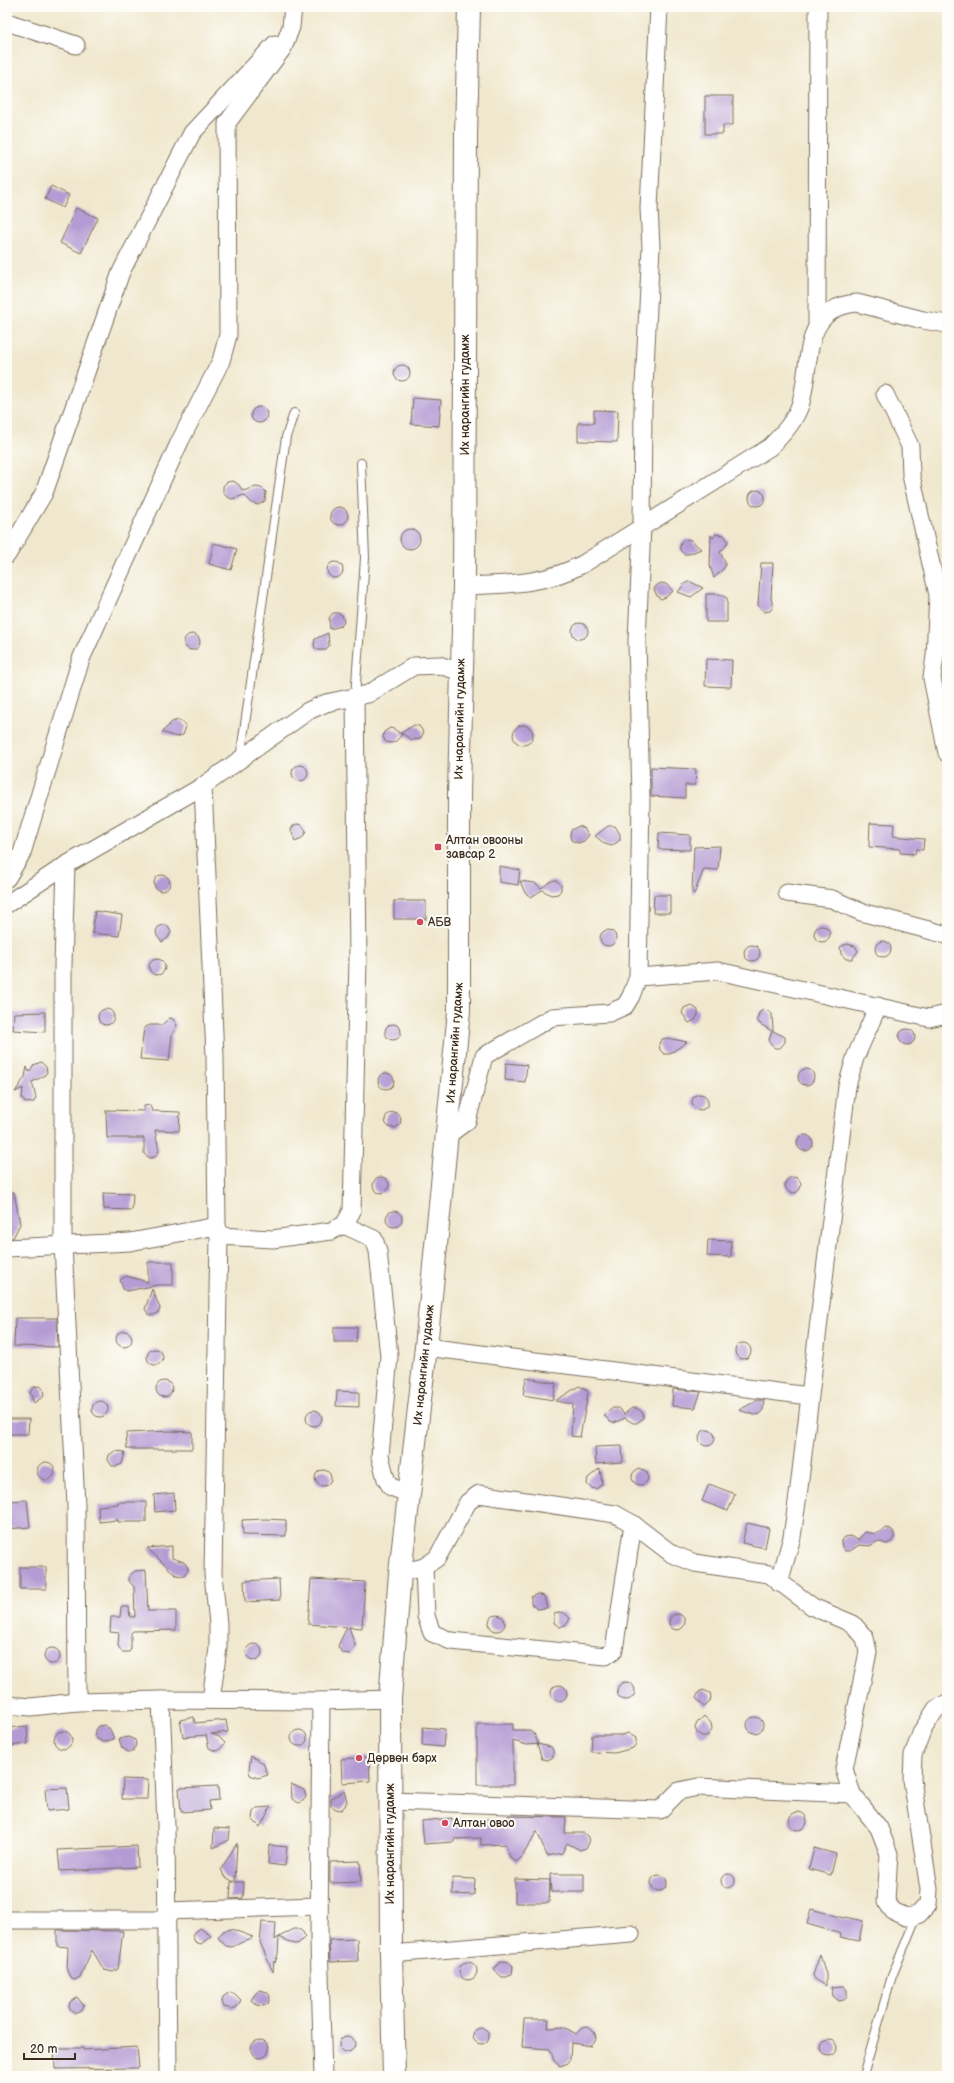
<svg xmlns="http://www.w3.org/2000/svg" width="954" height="2083" font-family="'Balsamiq Sans',sans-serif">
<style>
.building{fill:#b49bd4}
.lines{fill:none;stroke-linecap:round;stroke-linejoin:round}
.lane-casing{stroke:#7a6c5c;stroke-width:10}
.street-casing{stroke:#7a6c5c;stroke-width:19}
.secondary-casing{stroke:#7a6c5c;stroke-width:24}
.lane{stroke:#fff;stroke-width:8}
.street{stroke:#fff;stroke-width:17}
.secondary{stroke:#fff;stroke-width:22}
.poi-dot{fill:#d1495b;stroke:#fdfcf7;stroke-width:1.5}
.labels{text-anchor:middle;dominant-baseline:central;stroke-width:4;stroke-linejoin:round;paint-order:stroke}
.street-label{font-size:12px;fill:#3b2a1e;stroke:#fdfcf7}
.poi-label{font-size:12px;fill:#3b2a1e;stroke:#fdfcf7;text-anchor:start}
</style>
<rect width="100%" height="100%" fill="#fdfcf7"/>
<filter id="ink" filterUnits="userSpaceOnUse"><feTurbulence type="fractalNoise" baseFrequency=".025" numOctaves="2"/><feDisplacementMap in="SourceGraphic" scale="8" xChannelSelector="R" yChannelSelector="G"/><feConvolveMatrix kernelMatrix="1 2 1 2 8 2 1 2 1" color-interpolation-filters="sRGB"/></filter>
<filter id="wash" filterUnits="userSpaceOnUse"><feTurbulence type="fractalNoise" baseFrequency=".012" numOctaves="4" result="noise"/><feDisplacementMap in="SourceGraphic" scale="16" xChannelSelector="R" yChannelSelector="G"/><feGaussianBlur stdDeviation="0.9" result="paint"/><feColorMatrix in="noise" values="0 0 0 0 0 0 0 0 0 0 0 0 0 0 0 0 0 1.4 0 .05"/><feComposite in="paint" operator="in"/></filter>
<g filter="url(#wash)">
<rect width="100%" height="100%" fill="#f0e8ce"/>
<g id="blocks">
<g class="building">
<path d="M705,96H733V125H723V134H705Z"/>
<path d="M51,186L69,195L63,208L45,199Z"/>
<path d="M76,208L98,218L81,253L60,243Z"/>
<circle cx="402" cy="373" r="8"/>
<path d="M413,398L441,400L439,426L411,424Z"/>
<circle cx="259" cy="415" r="8"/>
<path d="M594,410L618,411L617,442L578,441V423H594Z"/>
<path d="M233,481L238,484L243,491L256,487L262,488L266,492L265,501L258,505L252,503L244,495L232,499L227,497L223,493V486L227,482Z"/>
<circle cx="757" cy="498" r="8"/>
<circle cx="339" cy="516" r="9"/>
<circle cx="410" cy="539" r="10"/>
<path d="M716,534L724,535L728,541L726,546L720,552L725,562V567L714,578L710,566L711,535L713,538Z"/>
<path d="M687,539L691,540L701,549L689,554H684L680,550V546L682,541Z"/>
<path d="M214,543L237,549L231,570L209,564Z"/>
<circle cx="335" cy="570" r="8"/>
<path d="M761,563H773L771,598L773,607L770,611L764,612L758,605Z"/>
<path d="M688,582H691L703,588L691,597L678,592L684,584Z"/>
<path d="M661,583L666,584L673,591L666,597L661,599L657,596L654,589L657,585Z"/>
<path d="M706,594H719L727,598V622H706Z"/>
<path d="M333,613H338L342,615L344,622L341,626L330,629L329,618Z"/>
<circle cx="580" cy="631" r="8"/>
<path d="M328,633L329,646L325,650H317L314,646L315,639Z"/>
<circle cx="192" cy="642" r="8"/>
<path d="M706,659L732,660L731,687L705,686Z"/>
<path d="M178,720L183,722L186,727L183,735L176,737L162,732L172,722Z"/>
<circle cx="523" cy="735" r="10"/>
<path d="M414,725L419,726L422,730L423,734L420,739L412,740L401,733Z"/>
<path d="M390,728L394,729L402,735L395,742L391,743L386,742L383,737L384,732Z"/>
<circle cx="300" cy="773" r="8"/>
<path d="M651,767L696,769L695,785H685V798L651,796Z"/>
<path d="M870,823L894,824L893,836L924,839L923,850L916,849L915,854L900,853V849L869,847Z"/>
<path d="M297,824L302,825L306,832L302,838L295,841L291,830L293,826Z"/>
<path d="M579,826L584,828L589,835L584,841L578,843L571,840L570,835L571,830Z"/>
<path d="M608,826H615L620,834V840L612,846L605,844L595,836Z"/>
<path d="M659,833L690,835V850L658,849Z"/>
<path d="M720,846L718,870L704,869L694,894L692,893L694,847Z"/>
<path d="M499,866L520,870L518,885L499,882Z"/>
<circle cx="162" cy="883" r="8"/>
<path d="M553,880L557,881L561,885V890L558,894L551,895L542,890L531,897L525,893L520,881L535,883L541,888Z"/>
<path d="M654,895H670V913H653Z"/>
<rect x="394" y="901" width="32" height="18"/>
<path d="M95,911L122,915L119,936L92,933Z"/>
<path d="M163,925H167L171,932L168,938L162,942L157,936L156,931L158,927Z"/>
<circle cx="822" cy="934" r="8"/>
<circle cx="608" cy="938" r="8"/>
<circle cx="883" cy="949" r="8"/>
<path d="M847,944L855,946L858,951L852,959H846L841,954L840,947Z"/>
<circle cx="752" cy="953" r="8"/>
<circle cx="157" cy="967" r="8"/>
<path d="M691,1005L698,1010V1015L695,1020L689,1023L682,1013L684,1008Z"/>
<circle cx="106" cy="1017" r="8"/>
<path d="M763,1010L768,1011L772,1014L773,1031L785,1037V1042L780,1048H775L771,1045L769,1040L772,1031L760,1024L757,1020L759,1013Z"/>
<path d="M45,1012V1032L13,1030L14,1013Z"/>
<path d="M169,1018L173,1019L177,1025L172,1035L169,1061L140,1059L144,1028L150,1025H162Z"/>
<circle cx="393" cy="1032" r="8"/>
<circle cx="907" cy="1037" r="8"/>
<path d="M667,1038L687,1042L669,1054H664L660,1050L659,1043L662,1039Z"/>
<path d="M41,1062L46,1067L47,1072L44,1076L32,1082L36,1098L34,1102L26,1103L22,1098L23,1088L15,1092L25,1077L27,1067L29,1072L34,1065Z"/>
<path d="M506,1063L527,1065L525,1082L505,1080Z"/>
<circle cx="806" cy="1077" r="8"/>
<circle cx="386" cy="1081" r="8"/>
<circle cx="700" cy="1102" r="8"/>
<path d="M150,1105L152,1111L180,1112L179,1131L155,1130L159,1151L155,1157L150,1158L144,1154V1138H107L106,1110L144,1111V1106Z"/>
<circle cx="393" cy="1120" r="8"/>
<circle cx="805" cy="1143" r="8"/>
<circle cx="793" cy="1185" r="8"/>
<circle cx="381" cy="1185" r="8"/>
<path d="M7,1192H14L20,1224L13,1238H7Z"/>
<path d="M103,1193L133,1194L132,1210L104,1209Z"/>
<circle cx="394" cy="1219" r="8"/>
<path d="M708,1240L731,1241V1257L707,1256Z"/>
<path d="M148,1262H173V1285H158L127,1291L123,1289L120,1280L126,1276L148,1282Z"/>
<path d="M152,1289L160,1308L159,1312L154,1315H149L145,1309Z"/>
<path d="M15,1318H57L58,1347L14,1346Z"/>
<path d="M334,1327H357L356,1342H334Z"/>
<circle cx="124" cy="1339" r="8"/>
<circle cx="743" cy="1351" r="8"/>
<circle cx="155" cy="1357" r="8"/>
<path d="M526,1378L556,1383L553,1400L523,1395Z"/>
<circle cx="164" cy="1389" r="8"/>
<path d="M39,1386L43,1389L44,1396L34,1403L30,1392L34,1387Z"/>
<path d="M579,1386L586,1389L588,1393L580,1437L571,1436L573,1404L555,1401Z"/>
<path d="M673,1389L701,1392L695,1408L672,1406Z"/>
<path d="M337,1391L359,1392V1407L336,1406Z"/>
<path d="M758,1400H764L763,1410L759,1414L754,1415L739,1410Z"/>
<circle cx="100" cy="1409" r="8"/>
<path d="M613,1408H618L624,1414L632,1408H637L643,1413V1418L637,1423H633L625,1418L614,1423L610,1422L604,1415Z"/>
<circle cx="314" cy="1418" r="8"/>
<path d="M7,1419H29L28,1434H7Z"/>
<circle cx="707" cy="1438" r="8"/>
<path d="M170,1431L192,1432V1449H127L126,1433Z"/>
<path d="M622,1446L623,1462L596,1464L595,1447Z"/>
<path d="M115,1451L125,1452L122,1464L117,1466H112L108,1460L109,1455Z"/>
<circle cx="46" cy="1471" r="9"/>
<path d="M600,1468L602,1484L596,1489L591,1488L587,1484L588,1478Z"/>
<circle cx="640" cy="1477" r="8"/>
<circle cx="323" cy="1478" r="8"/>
<path d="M709,1484L735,1494L728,1511L702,1501Z"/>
<path d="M174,1493L175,1510L155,1512L154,1495Z"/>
<path d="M27,1500L30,1527L7,1529V1501Z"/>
<path d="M118,1502H146V1522H118V1520L99,1522L98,1506L118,1504Z"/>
<path d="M265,1519L286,1520V1536L243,1535L242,1520Z"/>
<path d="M747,1523L769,1528L765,1548L742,1543Z"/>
<path d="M886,1528L891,1529L894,1533V1538L891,1542L886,1544L878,1541L870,1546L859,1545L850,1551H845L842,1547L841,1542L845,1537L850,1536L858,1540L865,1532L876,1534Z"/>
<path d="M172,1546V1558L184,1562L187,1566L188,1570L183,1576L176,1575L147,1548Z"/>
<rect x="20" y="1567" width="26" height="22"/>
<path d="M146,1570L148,1611H176V1630L133,1631L131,1633V1649L129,1652H122L118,1646L119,1633L110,1632L111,1617H120L121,1607H129L130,1617H135L134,1587L129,1581V1576L135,1571Z"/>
<path d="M279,1579L280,1600L245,1602L244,1581Z"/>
<path d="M311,1579L365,1582L362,1628L349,1627L355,1645L354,1650L350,1654L342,1653L338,1646L347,1627L308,1624Z"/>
<path d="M537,1594L544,1596L547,1608L537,1609L531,1604V1597Z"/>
<path d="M563,1612L570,1618L567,1624L560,1627L554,1623V1614Z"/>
<circle cx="677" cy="1622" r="8"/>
<circle cx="497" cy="1623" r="8"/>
<circle cx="254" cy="1652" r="8"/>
<circle cx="52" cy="1656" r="8"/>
<circle cx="626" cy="1691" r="9"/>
<circle cx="559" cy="1693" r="8"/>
<path d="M703,1690L710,1693L711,1697L710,1702L704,1707L696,1698L699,1692Z"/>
<path d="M704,1716L711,1723L712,1729L707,1736H702L697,1733L695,1728L697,1723Z"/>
<path d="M194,1717L195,1723L226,1720L228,1732L211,1734L218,1736L225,1743L220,1749L216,1751L209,1748L206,1735L183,1737L180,1720Z"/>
<circle cx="755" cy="1725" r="8"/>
<path d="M477,1724H513V1730H529L535,1735L538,1744L527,1745L513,1741V1785H477Z"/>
<path d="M104,1725L110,1729L114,1739L103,1742L96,1738L94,1734L96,1730L99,1726Z"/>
<path d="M27,1726L28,1744L7,1746V1728Z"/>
<path d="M423,1727L445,1729L443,1747L422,1745Z"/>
<circle cx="299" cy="1738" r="8"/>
<circle cx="63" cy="1740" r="9"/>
<path d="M628,1733L636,1738V1744L633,1748L615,1753L591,1752L592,1735H622Z"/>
<path d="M128,1737L135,1740L136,1745L133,1751L128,1752L122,1748L119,1739Z"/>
<path d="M537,1744L551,1747L553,1750V1757L548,1760L542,1759Z"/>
<path d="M251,1756L263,1763L268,1775L258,1778L250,1775L249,1769Z"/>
<path d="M369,1757L370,1781L342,1783L341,1759Z"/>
<path d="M123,1779L148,1780L147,1799H122Z"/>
<path d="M291,1784L304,1790L306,1797L303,1801L299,1803L292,1799Z"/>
<path d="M218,1786L219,1800L209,1801L210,1810L181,1812L179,1788Z"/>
<path d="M67,1788L69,1809L47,1811L45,1789Z"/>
<path d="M344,1791L347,1801L345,1806L341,1810L336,1809L331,1806V1798Z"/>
<path d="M271,1807L260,1827L252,1819L253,1812L257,1808Z"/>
<circle cx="798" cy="1821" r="9"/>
<path d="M508,1816L566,1817L565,1833H584L588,1837L589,1843L586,1848L580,1850L567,1843L562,1853L547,1856L537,1831L522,1857L516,1862L510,1857L505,1844L481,1845V1838L454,1839V1842L424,1844L422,1821L452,1818V1820L508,1819Z"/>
<path d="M214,1828L230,1829L229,1840L213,1848Z"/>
<path d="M237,1843L235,1882H244L243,1898L230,1899L231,1882H234L224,1876L221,1869Z"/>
<path d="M269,1845L287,1847L285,1866L268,1864Z"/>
<path d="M137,1846L138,1867L60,1871L58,1850Z"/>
<path d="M814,1848L836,1854L831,1875L809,1869Z"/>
<path d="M360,1861L361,1882L330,1883V1862Z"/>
<circle cx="728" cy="1881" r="7"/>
<path d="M550,1874H584V1892H551Z"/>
<circle cx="659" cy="1883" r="8"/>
<path d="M453,1878L475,1879L474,1895L452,1894Z"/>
<path d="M515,1879L550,1880L549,1903H515Z"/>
<path d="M811,1909L844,1918L845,1917L863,1921L859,1941L840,1937L841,1934L807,1924Z"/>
<path d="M262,1922L276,1923L275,1940L279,1937L278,1954L275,1963L274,1961L273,1972L260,1942Z"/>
<path d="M200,1928L211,1936L201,1944L195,1942L192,1935L195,1931Z"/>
<path d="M231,1929L253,1937L232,1947L226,1946L218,1938L223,1931Z"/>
<path d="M294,1929H299L303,1932L305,1937L299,1943L295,1944L279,1937Z"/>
<path d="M57,1930L123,1931L118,1969L113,1972L104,1970L92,1950L80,1977L75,1980L70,1977L67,1971L68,1947L57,1946Z"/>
<path d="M357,1939L358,1961L330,1962L329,1940Z"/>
<path d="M820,1955L826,1974V1986L815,1979L813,1975Z"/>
<path d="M504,1961L509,1962L513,1966L512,1974L507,1977H502L494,1970L499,1963Z"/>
<circle cx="468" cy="1971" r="9"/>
<path d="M843,1986L847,1990V1996L844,2000L839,2001L833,1996L831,1987Z"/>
<path d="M260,1990L267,1992L270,1996L268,2004L263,2006L257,2005L251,2000L256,1993Z"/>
<path d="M230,1992L235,1994L241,2000L237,2007L232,2009L224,2007L222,2002L223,1997Z"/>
<path d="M77,1997L84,2006L82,2011L75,2014L71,2011L69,2007L70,2002Z"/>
<path d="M524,2019H549L548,2028L564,2027L576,2034L582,2028L588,2027L595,2033L596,2039L590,2045L592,2046L571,2043L570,2059L566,2064L560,2066L554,2061L550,2049L522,2047Z"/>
<circle cx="481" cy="2036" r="8"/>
<circle cx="347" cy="2044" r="8"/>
<circle cx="260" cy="2049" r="9"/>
<circle cx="829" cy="2048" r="8"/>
<path d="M137,2047L139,2068L55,2069L54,2048H83V2050Z"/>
</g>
</g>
</g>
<g filter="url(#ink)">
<use href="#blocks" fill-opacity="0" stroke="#7a6c5c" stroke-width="1"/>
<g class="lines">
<g class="lane-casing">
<g id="lane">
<path d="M355,697L365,558L361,463"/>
<path d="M240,759L286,437L294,413"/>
<path d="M863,2076L892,1976L917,1915"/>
</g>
</g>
<g class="street-casing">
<g id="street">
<path d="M7,22L76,45"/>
<path d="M817,323L818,7"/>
<path d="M885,394L910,446L911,475L938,595L935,656L932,678L947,753"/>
<path d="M7,555L44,493L121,272L192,133L275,44"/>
<path d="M464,586C508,584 543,585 583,564L770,447C783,434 796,420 801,402C812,361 801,308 857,303L923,320L947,324"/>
<path d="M203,786L215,1056L217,1226"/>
<path d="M66,865L63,965V1244L76,1505L77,1702"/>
<path d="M7,878L22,853L81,659L180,441L221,361L228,335L227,123L283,48L291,27L293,7"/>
<path d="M787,893L832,899L861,912L947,935"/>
<path d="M7,904L66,865L203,786L308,711L326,703L368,694L414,666L439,665L461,672"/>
<path d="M638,977L718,971L929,1018L947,1014"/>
<path d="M448,1135L467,1121L484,1056L552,1017L609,1013L625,1006L631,996L638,977L641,798L637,641L642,526L643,407L651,247L649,208L659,7"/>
<path d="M344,1225L374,1239L378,1251L389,1356L380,1456L386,1479L391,1487L410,1494"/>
<path d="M219,1236L273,1239L331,1231L344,1225L352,1211L358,959L355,697"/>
<path d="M7,1248L130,1242L217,1226L219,1236L213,1574L218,1624V1648L211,1700"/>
<path d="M426,1347L809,1396"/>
<path d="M424,1567L426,1616L432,1633L451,1641L606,1656L614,1650L633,1524"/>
<path d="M400,1573L424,1567L437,1558L468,1502L479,1494L615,1514L633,1524L672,1554L695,1563L769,1574L813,1607L853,1624L865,1638L868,1652L844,1769L852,1794L879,1828L889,1854L886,1901L893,1911L906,1917L918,1915L928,1904L929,1889L912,1780L913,1755L922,1731L936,1709L947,1703"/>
<path d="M779,1583L792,1537L799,1488L847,1086L855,1058L878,1006"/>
<path d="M161,1700L166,1825L168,2076"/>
<path d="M321,1701L319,1941L323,2076"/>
<path d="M7,1705L31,1707L77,1702L161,1700L321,1701L390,1699"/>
<path d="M390,1801L660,1810L679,1791L698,1787L852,1794"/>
<path d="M166,1911L319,1906"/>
<path d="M7,1920H166"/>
<path d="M391,1954L631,1934"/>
</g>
</g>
<g class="secondary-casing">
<path id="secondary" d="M394,2076L391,1954L390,1699L400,1573L426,1347L459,1011V794L464,586L466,135L469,7"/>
</g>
<use href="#lane" class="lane"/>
<use href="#street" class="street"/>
<use href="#secondary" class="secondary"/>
</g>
</g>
<g class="poi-dot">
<rect x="434" y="843" width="8" height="8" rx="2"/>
<circle cx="420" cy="922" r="4"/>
<circle cx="359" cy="1758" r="4"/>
<circle cx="445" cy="1823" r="4"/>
</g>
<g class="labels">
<g class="street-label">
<text transform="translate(465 395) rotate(-90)">Их нарангийн гудамж</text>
<text transform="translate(460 719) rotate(-89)">Их нарангийн гудамж</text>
<text transform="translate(455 1043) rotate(-86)">Их нарангийн гудамж</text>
<text transform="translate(424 1365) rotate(-84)">Их нарангийн гудамж</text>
<text transform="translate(390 1844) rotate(-90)">Их нарангийн гудамж</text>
</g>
<g class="poi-label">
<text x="446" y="840">Алтан овооны<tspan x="446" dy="14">завсар 2</tspan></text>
<text x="428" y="922">АБВ</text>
<text x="367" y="1758">Дөрвөн бэрх</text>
<text x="453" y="1823">Алтан овоо</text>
</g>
</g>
<rect width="954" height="2083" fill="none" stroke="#fdfcf7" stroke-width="24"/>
<path d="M24 2053v6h51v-6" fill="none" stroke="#3b2a1e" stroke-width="2"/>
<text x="30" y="2053" font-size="12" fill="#3b2a1e" stroke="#fdfcf7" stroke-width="3" paint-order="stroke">20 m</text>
</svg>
